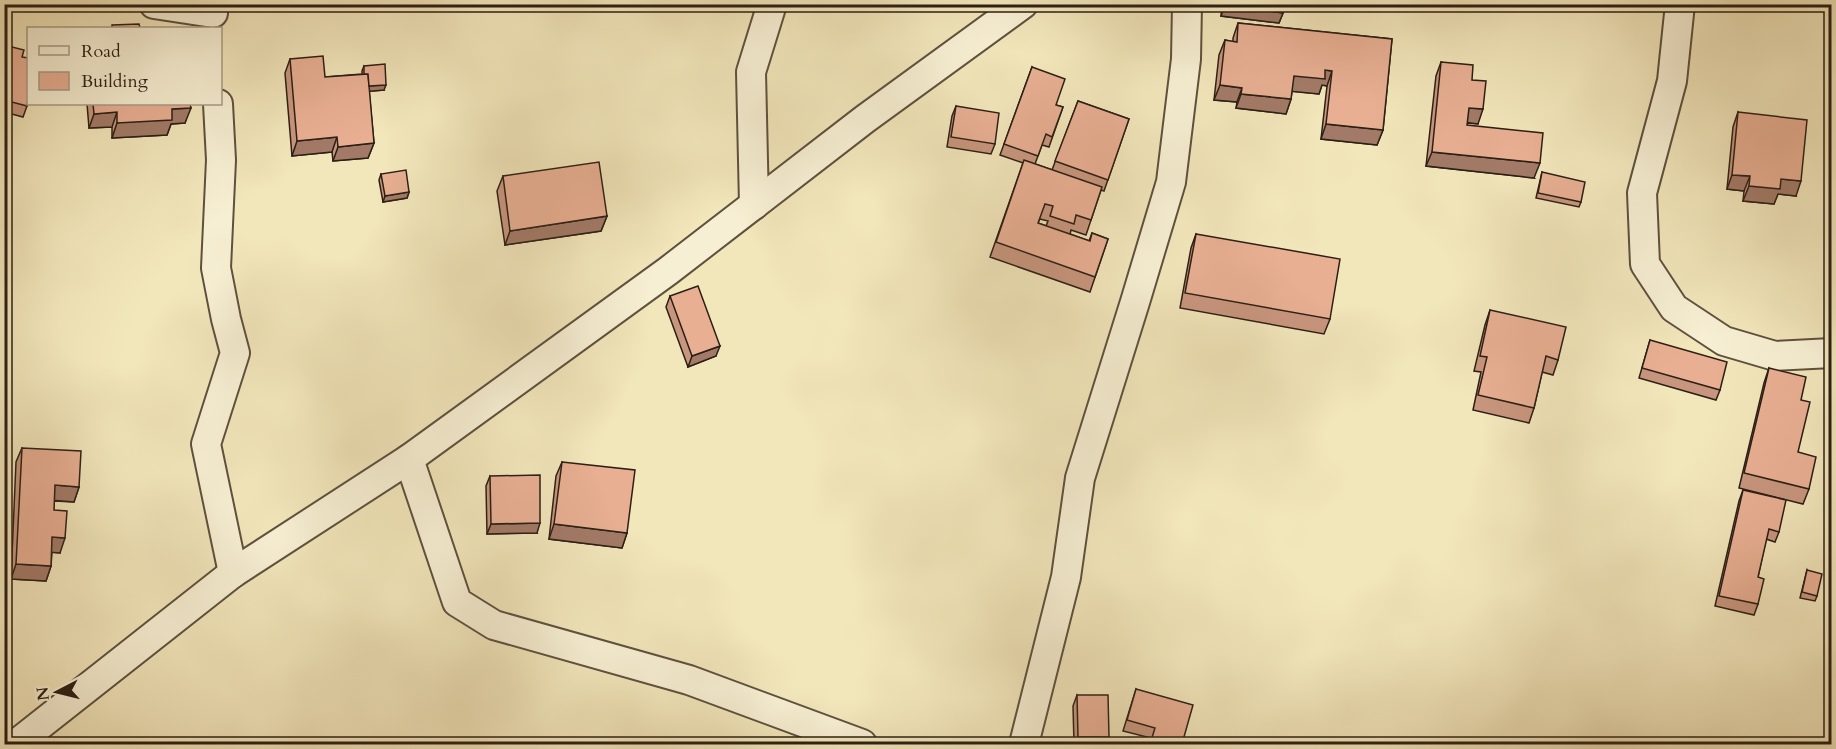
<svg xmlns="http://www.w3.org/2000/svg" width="1836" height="749" font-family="Cardo,serif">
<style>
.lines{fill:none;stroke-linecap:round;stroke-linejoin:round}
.street-casing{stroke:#5e513e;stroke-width:32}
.street{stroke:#f7efd3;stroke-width:28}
.wall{fill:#c8967e;stroke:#2c1f15;stroke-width:1.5;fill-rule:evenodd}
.shaded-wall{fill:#a27a67;stroke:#2c1f15;stroke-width:1.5}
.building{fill:#e8af93;stroke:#2c1f15;stroke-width:1.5}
</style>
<rect width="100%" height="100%" fill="#f2e6bb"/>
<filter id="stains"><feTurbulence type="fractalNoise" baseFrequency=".00333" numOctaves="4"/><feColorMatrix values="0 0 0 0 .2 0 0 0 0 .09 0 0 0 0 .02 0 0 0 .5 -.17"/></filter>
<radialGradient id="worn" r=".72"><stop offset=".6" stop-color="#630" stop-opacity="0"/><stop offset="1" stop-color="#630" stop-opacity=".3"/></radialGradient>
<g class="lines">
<g class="street-casing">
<g id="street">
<path d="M154,4L213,13"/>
<path d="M1680,4L1672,81L1642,193L1645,264L1674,308L1724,341L1775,356L1832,353"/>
<path d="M218,104L221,160L216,268L226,319L235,353L206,444L233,573"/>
<path d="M754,205L751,72L772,4"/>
<path d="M409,459L457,602L494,625L689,680L862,744"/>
<path d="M16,744L233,573L409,459L668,271L865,119L1023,4"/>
<path d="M1024,744L1066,577L1080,478L1135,302L1171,182L1186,59L1187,4"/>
</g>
</g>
<use href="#street" class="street"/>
</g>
<g class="wall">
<path d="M1222,4H1284L1283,13L1279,23L1221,16Z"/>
<path d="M1238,23L1392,39L1383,130L1377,145L1321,139L1327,86L1322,85L1319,94L1292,91L1291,99L1286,114L1236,108L1237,102L1214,100L1219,55L1225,40L1233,42V38Z"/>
<path d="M4,45L22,57L27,106L23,117L4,112Z"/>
<path d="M290,59L325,77L362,74V71L364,66L384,90L369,91L374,143L368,158L333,161L332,152L292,156L285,73Z"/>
<path d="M1441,62L1472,80L1478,124L1467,123V125L1534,178L1426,166L1436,76Z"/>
<path d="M1032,67L1056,105L1063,107L1049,147L1042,145L1035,164L1052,170L1078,101L1129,119L1104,191L1101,190L1086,235L1071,230L1070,234L1089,241L1092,233L1108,239L1090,292L990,257L1023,163L1000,155ZM1040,219L1048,221L1046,226L1038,223Z"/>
<path d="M87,104H190L185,123L171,124L167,135L112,138V127L89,128Z"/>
<path d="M956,106L995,144L991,154L947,147L952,116Z"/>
<path d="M1738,112L1796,196L1778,194L1774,204L1743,201L1744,191L1727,189L1733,127Z"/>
<path d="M1542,172L1581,202L1579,207L1536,198Z"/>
<path d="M381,174L409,192L407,198L383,202L379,180Z"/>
<path d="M503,176L607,216L601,231L505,245L497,191Z"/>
<path d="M1196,234L1330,319L1324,334L1180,308L1191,248Z"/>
<path d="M670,296L716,356L688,367L666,307Z"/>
<path d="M1490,310L1558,360L1553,375L1542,372L1534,408L1529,423L1473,410L1481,372L1474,371L1485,325Z"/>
<path d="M1650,340L1720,390L1716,400L1639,378Z"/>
<path d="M1769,368L1801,400L1798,452L1809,489L1803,504L1739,488L1764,383Z"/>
<path d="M22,448L79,487L74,502L54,501V510L60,553L52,552L51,566L46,581L11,579L16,462Z"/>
<path d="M562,462L627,533L622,548L549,539L556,476Z"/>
<path d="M490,476L537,533L487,534L486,486Z"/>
<path d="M1743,490L1779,532L1775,542L1766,539L1758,577V604L1754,615L1715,606L1739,501Z"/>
<path d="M1807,570L1817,596L1815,601L1800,598Z"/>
<path d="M1136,689L1182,744H1149L1151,738L1123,731Z"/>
<path d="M1077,695L1106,744H1074L1073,706Z"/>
</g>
<g class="shaded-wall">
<path d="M1225,5L1283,13L1279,23L1221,16Z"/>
<path d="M1325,70L1332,71L1327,86L1322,85L1319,94L1288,91L1294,76Z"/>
<path d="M386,85L384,90L363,92L365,86Z"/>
<path d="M1220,85L1242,88L1237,102L1214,100Z"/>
<path d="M1241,94L1291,99L1286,114L1236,108Z"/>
<path d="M191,108L185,123L171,124L167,135L112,138L117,123L172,109Z"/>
<path d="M1469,108L1483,109L1478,124L1463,122Z"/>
<path d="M117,112L112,127L89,128L94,114Z"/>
<path d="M1326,124L1383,130L1377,145L1321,139Z"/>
<path d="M337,137L332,152L292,156L297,141Z"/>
<path d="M374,143L368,158L333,161L338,147Z"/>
<path d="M1432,152L1540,163L1534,178L1426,166Z"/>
<path d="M1732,175L1750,176L1744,191L1727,189Z"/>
<path d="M1781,179L1801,181L1796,196L1778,194L1774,204L1743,201L1749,186Z"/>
<path d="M409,192L407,198L383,202L385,196Z"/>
<path d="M607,216L601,231L505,245L510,231Z"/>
<path d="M720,346L716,356L688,367L692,356Z"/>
<path d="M55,485L79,487L74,502L50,500Z"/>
<path d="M540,523L537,533L487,534L491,524Z"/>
<path d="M554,524L627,533L622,548L549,539Z"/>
<path d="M52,537L65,538L60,553L47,552Z"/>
<path d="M16,564L51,566L46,581L11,579Z"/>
<path d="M1078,737H1109L1106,744H1075Z"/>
</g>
<g class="building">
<path d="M1225,4H1284L1283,13Z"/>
<path d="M1238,23L1392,39L1383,130L1326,124L1332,71L1325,70V79L1294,76L1291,99L1241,94L1242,88L1220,85L1225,40L1237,42Z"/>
<path d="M139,24L140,28H112V25Z"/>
<path d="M4,45L24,50L22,57L28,58V99L27,106L4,100Z"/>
<path d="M323,56L325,77L368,74L374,143L338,147L337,137L297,141L290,59Z"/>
<path d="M1441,62L1473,65L1472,80L1486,81L1483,109L1469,108L1467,125L1543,133L1540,163L1432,152Z"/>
<path d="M385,64L386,85L369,86L368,74H364V66Z"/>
<path d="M1032,67L1065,79L1056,105L1063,107L1052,137L1046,134L1038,156L1004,144Z"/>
<path d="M1078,101L1129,119L1108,180L1055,161Z"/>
<path d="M93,104H190L191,108L172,109V120L117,123V112L94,114Z"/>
<path d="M956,106L999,113L995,144L951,137Z"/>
<path d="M1738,112L1807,120L1801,181L1781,179L1780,189L1749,186L1750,176L1732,175Z"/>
<path d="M1024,160L1102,187L1091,220L1076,215L1074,224L1050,216L1053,206L1045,204L1038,223L1090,241L1092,233L1108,239L1095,277L996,242Z"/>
<path d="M599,162L607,216L510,231L503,176Z"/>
<path d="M406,170L409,192L385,196L381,174Z"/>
<path d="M1542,172L1585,182L1581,202L1538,193Z"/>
<path d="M1196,234L1340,259L1330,319L1185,293Z"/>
<path d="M698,286L720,346L692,356L670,296Z"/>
<path d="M1490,310L1566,327L1558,360L1546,356L1534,408L1478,395L1487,357L1480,356Z"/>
<path d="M1650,340L1727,362L1720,390L1642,368Z"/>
<path d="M1769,368L1806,377L1801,400L1810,402L1798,452L1816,457L1809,489L1744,473Z"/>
<path d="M22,448L81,451L79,487L55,485L54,510L67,511L65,538L52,537L51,566L16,564Z"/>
<path d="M562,462L635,470L627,533L554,524Z"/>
<path d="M540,475V523L491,524L490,476Z"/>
<path d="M1743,490L1786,500L1779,532L1769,529L1758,577L1764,579L1758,604L1719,596Z"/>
<path d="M1807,570L1822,574L1817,596L1802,592Z"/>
<path d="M1136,689L1193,705L1182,744H1150L1155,728L1127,720Z"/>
<path d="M1077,695H1108L1109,737H1078Z"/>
</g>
<rect width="1836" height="749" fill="none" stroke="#f2e6bb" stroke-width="24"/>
<rect x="6" y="6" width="1824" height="737" fill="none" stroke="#2c1f15" stroke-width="3"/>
<rect x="12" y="12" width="1812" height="725" fill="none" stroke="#2c1f15" stroke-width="1.5"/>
<rect x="27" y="27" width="195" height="78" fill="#f7efd3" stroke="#a69c87" stroke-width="1.5"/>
<rect x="39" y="46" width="30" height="9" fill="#f7efd3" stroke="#a69c87" stroke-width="1.5"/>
<text x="81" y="57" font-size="18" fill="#2c1f15">Road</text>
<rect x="39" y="72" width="30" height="18" fill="#e8af93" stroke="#a69c87" stroke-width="1.5"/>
<text x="81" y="87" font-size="18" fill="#2c1f15">Building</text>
<g transform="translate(57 692) rotate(263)" stroke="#f7efd3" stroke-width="4.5" paint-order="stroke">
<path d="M0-4.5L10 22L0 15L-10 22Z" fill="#2c1f15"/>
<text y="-9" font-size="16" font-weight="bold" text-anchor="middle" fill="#2c1f15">N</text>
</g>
<rect width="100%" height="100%" filter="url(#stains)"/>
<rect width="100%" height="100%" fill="url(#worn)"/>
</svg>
